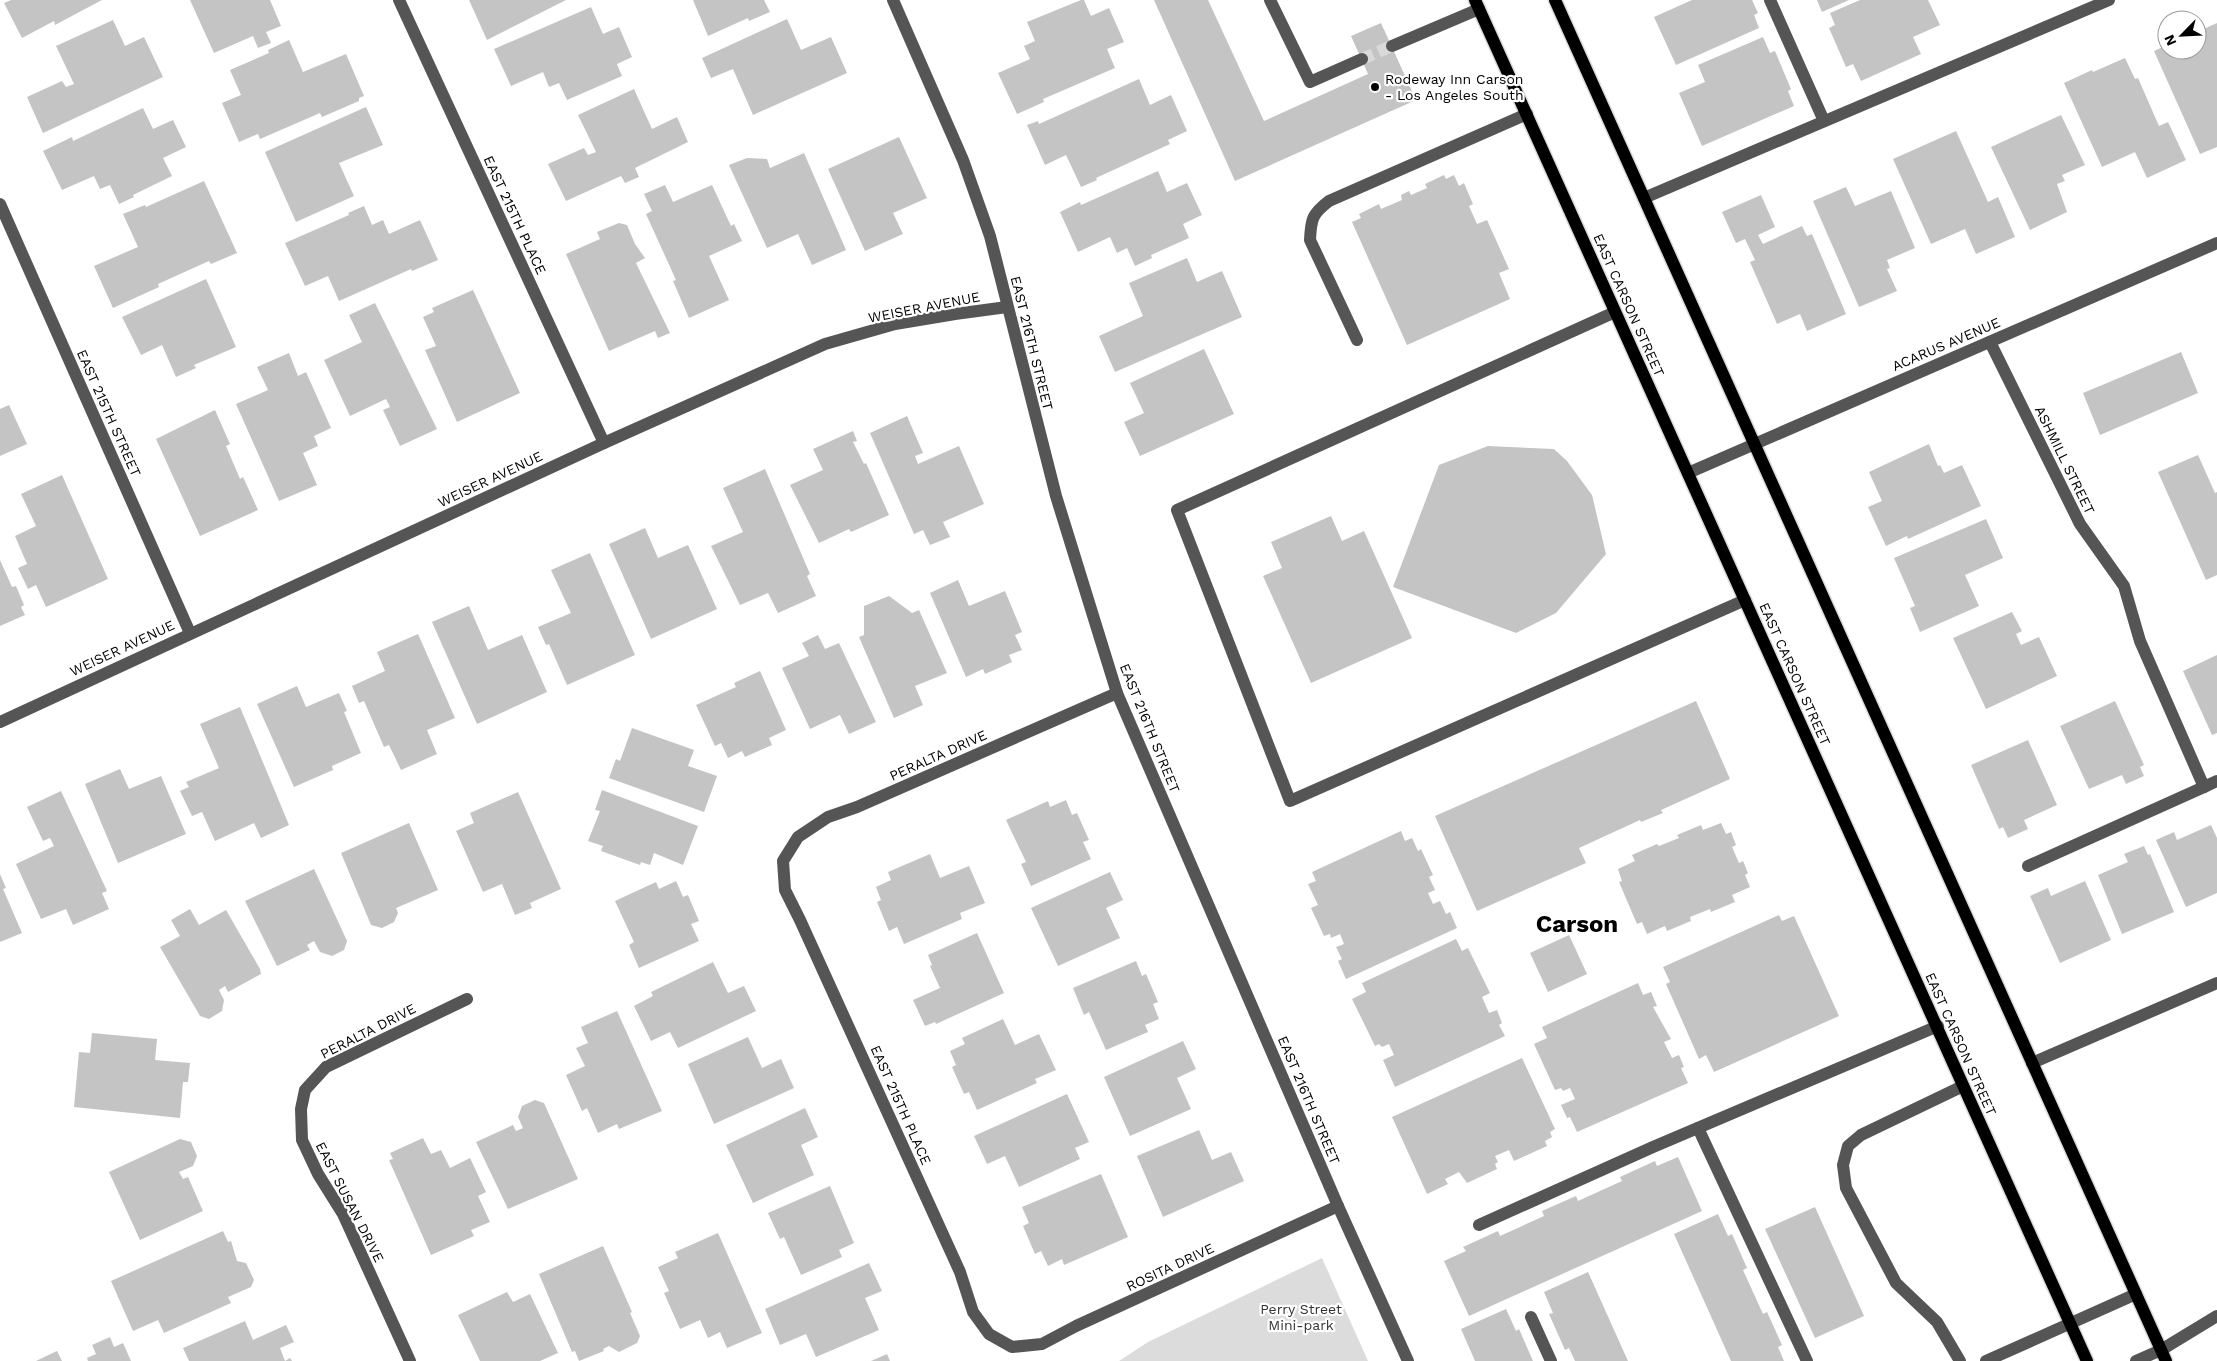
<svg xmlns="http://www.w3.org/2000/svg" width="2217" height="1361" font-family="'Work Sans',sans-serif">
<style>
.green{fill:#dcdcdc}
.building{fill:#c4c4c4}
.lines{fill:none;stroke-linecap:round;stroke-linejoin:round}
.minor-tunnel{stroke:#d9d9d9;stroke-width:12;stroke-dasharray:12 6;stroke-linecap:butt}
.major-casing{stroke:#dbdbdb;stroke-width:15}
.minor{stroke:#555;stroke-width:12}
.major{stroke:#000;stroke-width:12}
.poi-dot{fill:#000;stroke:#fff;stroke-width:2}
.labels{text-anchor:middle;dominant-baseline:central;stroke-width:4.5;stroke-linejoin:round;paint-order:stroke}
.poi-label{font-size:14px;fill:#000;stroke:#fff;text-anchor:start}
.street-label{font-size:14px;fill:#000;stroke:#fff}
.park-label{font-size:14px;fill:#333;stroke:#fff}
.town-label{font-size:24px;font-weight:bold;fill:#000;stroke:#fff}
</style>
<rect width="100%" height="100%" fill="#fff"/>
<path class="green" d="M1322,1258L1368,1361H1119L1148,1342Z"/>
<g class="building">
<path d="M11,0H102L55,25L54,21L22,38L4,3Z"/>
<path d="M190,0H270L281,26L266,32L271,43L258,48L253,36L214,53Z"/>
<path d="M469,0H566L487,40Z"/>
<path d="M693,0H764L770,12L749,21L748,18L708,36Z"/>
<path d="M1081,0H1084L1091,16L1109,8L1124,42L1107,49L1115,68L1043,99L1044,102L1017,114L998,73L1030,59L1024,46L1035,41L1027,22Z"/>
<path d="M1154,0H1208L1264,121L1368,74L1351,36L1381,23L1416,100L1235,181Z"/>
<path d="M1692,0H1752L1758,13L1754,15L1759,28L1676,65L1654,17Z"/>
<path d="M1817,0H1849L1822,12Z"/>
<path d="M1860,0H1928L1940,25L1913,37L1921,54L1861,81L1853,64L1846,67L1829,28L1835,25L1830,13Z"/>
<path d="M591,7L603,34L619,27L632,57L617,64L622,76L567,100L559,83L549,87L543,72L511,86L494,49Z"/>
<path d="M787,19L801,50L831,37L847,73L753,115L733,69L711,78L702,58Z"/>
<path d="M113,20L125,46L144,37L163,77L43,133L27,97L62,81L66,87L74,84L56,46Z"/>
<path d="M2217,23V147L2200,154L2154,51L2167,45V50H2197V32Z"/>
<path d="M1763,37L1770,53L1775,51L1791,89L1788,91L1794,106L1702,146L1679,93L1705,82L1698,65Z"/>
<path d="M289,40L303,72L346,54L364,96L359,98V101L322,117L320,113L260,139L258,134L239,142L222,103L241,95L230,70L269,53L268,50Z"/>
<path d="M2125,58L2135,79L2138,78L2159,126L2168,122L2186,160L2147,178L2135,152L2102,167L2064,83L2092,70L2093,72Z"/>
<path d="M1139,79L1150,105L1171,95L1187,131L1168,140L1170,144L1096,178L1097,180L1081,187L1066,155L1045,165L1027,125L1038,121L1039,124Z"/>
<path d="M634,89L652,129L677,117L688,142L635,168L639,177L625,183L621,176L566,201L548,164L584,148L588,155L596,152L578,115Z"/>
<path d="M366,107L383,145L339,163L354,196L296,222L265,152Z"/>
<path d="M143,108L153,129L173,120L186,147L163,158L172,176L133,195L134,197L119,204L110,185L100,189L94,176L62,190L43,151L72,137L73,141Z"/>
<path d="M2061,115L2085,165L2062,175L2065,181L2057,184L2067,212L2030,230L1991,147Z"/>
<path d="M1956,131L1988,202L1998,197L2015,237L1976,254L1965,229L1931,244L1893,159Z"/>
<path d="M899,137L927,198L893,213L903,234L865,251L828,169Z"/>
<path d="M804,153L846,250L812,265L798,234L767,248L729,165L747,158L767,159L770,168Z"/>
<path d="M1158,171L1167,192L1187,183L1202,215L1183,224L1189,238L1151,255L1152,258L1135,266L1127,248L1117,253L1110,237L1078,252L1060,212L1080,202L1081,205Z"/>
<path d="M1444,175L1446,179L1454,175L1459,186L1464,183L1473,204L1469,206L1477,224L1487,220L1509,269L1499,273L1510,299L1407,345L1352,222L1361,218L1359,214L1379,204L1381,209L1402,200L1401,195L1409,191L1411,195L1427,188L1425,184Z"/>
<path d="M204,181L237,253L211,264L209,261L158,284L159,287L113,308L94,266L138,247L123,214L145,205L146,207Z"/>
<path d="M665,185L673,202L712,185L731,226L734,224L742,241L709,256L729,300L689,318L673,281L676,280L646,214L652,211L644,194Z"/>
<path d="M1846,187L1855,206L1891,191L1915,248L1887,260L1890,268L1887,269L1897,291L1859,307L1813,201Z"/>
<path d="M1761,195L1775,227L1758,235L1763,244L1802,226L1807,236L1812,234L1846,314L1807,331L1800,314L1777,324L1750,262L1755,260L1745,239L1736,243L1722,212Z"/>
<path d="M364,206L372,225L383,220L389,234L420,220L438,260L412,271L411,269L339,301L328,276L305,286L285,243L349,215L348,213Z"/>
<path d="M619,223L627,225L635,244L645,258L636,263L670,333L658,338L655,331L609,351L566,254L600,239L597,232Z"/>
<path d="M1187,258L1197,282L1222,271L1242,317L1115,372L1099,336L1143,316L1129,283Z"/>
<path d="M206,279L236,347L194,365L196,368L176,377L162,345L141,355L122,317Z"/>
<path d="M473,290L520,393L457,422L425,350L436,346L423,317L434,312L432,308Z"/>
<path d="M375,303L437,429L400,446L383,410L390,407L386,399L350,416L324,360L362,342L349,315Z"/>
<path d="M1204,349L1234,414L1140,456L1124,422L1144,413L1130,383Z"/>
<path d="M2181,352L2198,393L2100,435L2083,393Z"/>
<path d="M289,353L298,376L306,372L331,428L314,436L318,446L303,453L317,485L279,501L236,404L268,390L257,367Z"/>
<path d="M9,405L27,444L0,456V409Z"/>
<path d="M215,410L230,444L226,446L240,479L243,477L258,510L200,536L156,439Z"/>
<path d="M907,416L923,453L915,456L918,464L959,446L984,504L943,522L950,537L930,545L923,530L914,534L870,433Z"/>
<path d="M853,431L857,441L853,442L864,464L866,463L889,515L851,532L849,529L819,543L790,485L823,470L813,449Z"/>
<path d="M1929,444L1938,466L1940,465L1944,473L1962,465L1981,506L1908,539L1907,536L1886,546L1868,507L1882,501L1869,472Z"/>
<path d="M1488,446L1554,449L1567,461L1592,495L1606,554L1556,613L1516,633L1393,587L1439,465Z"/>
<path d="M2198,455L2215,493L2217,492V575L2206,580L2158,472Z"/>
<path d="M765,469L810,574L807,576L816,596L778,613L768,593L740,605L711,546L743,532L723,488Z"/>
<path d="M62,475L108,579L46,607L36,585L28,589L18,568L27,564L15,536L36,526L21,494Z"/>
<path d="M1331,516L1342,541L1364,531L1412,638L1311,683L1263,576L1282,568L1271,542Z"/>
<path d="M1986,519L2003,558L1965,575L1979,606L1920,632L1910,608L1915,606L1894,558Z"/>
<path d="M645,528L658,558L688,545L717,609L651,639L609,544Z"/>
<path d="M590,553L635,655L567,685L549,644L546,645L538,627L571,613L551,570Z"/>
<path d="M0,560L12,587L16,586L24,605L21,607L25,615L0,626Z"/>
<path d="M958,580L969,606L1005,591L1022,632L1015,635L1022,650L1009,655L1012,662L985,674L983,669L966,677L930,593Z"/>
<path d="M889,596L912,613L919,610L947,673L915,686L923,705L894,718L859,637L864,635V606Z"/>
<path d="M469,606L488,650L522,635L547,692L477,724L432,622Z"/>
<path d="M2012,612L2022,631L2016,634L2021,645L2039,637L2057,676L1986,709L1953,638Z"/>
<path d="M418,634L455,718L427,730L437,754L401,770L389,745L384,747L364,701L359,703L352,686L385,671L377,652Z"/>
<path d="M818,635L825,649L839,643L876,722L849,734L840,715L810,729L782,668L809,656L802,643Z"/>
<path d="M2217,655V733L2212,735L2183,671Z"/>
<path d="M760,671L786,730L769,738L772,745L745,757L742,751L728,758L721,743L715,746L696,705L736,687L734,683Z"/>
<path d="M297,686L306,707L339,693L347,711L344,712L361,753L332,766L333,770L294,787L257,704Z"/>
<path d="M1696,701L1730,779L1661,810L1663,813L1641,822L1640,820L1579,848L1586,863L1477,911L1435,816Z"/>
<path d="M2115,701L2144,765L2140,767L2144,776L2126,784L2122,775L2089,789L2060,726Z"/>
<path d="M240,707L289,825L261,838L254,823L215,841L202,812L192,816L180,791L189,787L186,782L219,768L200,724Z"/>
<path d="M632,728L694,750L688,766L717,776L704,812L609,778L616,759L620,761Z"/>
<path d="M2028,740L2057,805L2024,820L2028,829L2008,838L2003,827L1999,829L1971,765Z"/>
<path d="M120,769L129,789L161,776L186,834L118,863L85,784Z"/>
<path d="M602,790L698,826L683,865L654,853L650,865L641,862L640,865L601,851L603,846L588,841L600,811L595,810Z"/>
<path d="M61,791L107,891L102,893L109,909L73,925L66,909L41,919L16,864L54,846L50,838L43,841L27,807Z"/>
<path d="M518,792L561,889L530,903L532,908L515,915L502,884L483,892L456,831L474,823L470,813Z"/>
<path d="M1066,800L1072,815L1077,813L1089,840L1083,842L1091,859L1031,886L1021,864L1026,862L1006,820L1048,801L1050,807Z"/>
<path d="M409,823L438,890L396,908L398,913L394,922L382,928L371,925L341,853Z"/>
<path d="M1721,823L1726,834L1731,832L1736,845L1732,847L1739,863L1743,861L1748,873L1745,875L1750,887L1732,895L1735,902L1711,912L1710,909L1690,917L1691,921L1667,931L1665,926L1647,934L1642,922L1637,924L1619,882L1622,881L1618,869L1635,861L1632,855L1657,844L1659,846L1679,838L1677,835L1701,825L1703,830Z"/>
<path d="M2211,825L2217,838V893L2186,907L2156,840L2174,832L2177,840Z"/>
<path d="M1401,831L1405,841L1412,838L1418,851L1421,849L1433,875L1429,877L1435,890L1428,893L1433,904L1440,901L1446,914L1450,912L1457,928L1346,979L1338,961L1342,959L1336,947L1344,944L1340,934L1331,938L1330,934L1324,936L1311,908L1318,905L1308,884L1316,881L1312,872Z"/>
<path d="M2144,846L2148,855L2150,854L2174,912L2122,934L2098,875L2128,862L2124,854Z"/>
<path d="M930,854L940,878L969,866L985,903L960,913L962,919L904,944L897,927L889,931L877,902L881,900L876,887L891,880L888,872Z"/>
<path d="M314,869L347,941L344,950L332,956L320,952L314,941L307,945L310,950L277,966L245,901Z"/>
<path d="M1110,872L1123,900L1106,908L1120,938L1058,966L1031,908Z"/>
<path d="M0,874L6,888L3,889L22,933L0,942Z"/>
<path d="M676,881L683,897L688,895L699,921L691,924L699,941L639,968L629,945L634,942L615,901L656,882L659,889Z"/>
<path d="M2085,881L2111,940L2060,963L2030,896L2048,888L2051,896Z"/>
<path d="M190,909L199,925L226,910L260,969L261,974L228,992L225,986L219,990L224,1000L222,1011L209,1019L200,1016L160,947L180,936L171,920Z"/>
<path d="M1779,915L1782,921L1794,916L1839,1016L1714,1072L1706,1055L1699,1059L1666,984L1670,982L1663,967Z"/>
<path d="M977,933L1004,993L936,1024L935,1022L925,1026L913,1000L940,988L930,966L932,965L928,955Z"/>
<path d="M1569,935L1587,974L1548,992L1530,953Z"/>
<path d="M1456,939L1462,951L1468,948L1490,993L1482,997L1489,1013L1497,1010L1502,1023L1499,1025L1505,1036L1395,1087L1383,1060L1394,1055L1389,1044L1382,1047L1379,1044L1375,1046L1352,999L1366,992L1362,983Z"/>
<path d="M1136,961L1142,976L1146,974L1158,1002L1153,1004L1159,1019L1145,1025L1148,1032L1106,1050L1089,1012L1084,1015L1073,988Z"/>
<path d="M713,962L728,993L744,986L756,1011L678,1048L670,1032L651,1041L634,1006L653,996L651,992Z"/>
<path d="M1638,983L1643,995L1651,992L1657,1006L1653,1007L1671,1039L1664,1042L1672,1058L1679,1055L1684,1067L1681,1068L1688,1083L1577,1132L1570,1117L1567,1118L1561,1105L1575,1099L1570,1088L1563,1091L1561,1088L1555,1090L1534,1044L1547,1038L1542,1027Z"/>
<path d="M617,1011L662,1111L619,1129L617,1124L598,1133L587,1108L582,1111L566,1075L585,1066L576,1048L588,1043L581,1027Z"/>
<path d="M1003,1019L1015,1045L1039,1034L1056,1070L1035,1079L1037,1083L977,1110L969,1092L964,1094L952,1067L956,1065L950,1051L965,1044L962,1038Z"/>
<path d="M92,1033L157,1039L155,1060L190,1063L188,1082H183L180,1118L74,1107L79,1052L90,1053Z"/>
<path d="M748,1037L762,1068L781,1059L794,1088L714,1124L688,1064Z"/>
<path d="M1183,1041L1196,1069L1177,1078L1191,1109L1130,1136L1104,1077Z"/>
<path d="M1522,1058L1555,1129L1550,1132L1552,1137L1545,1141L1547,1146L1514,1161L1509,1150L1495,1156L1498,1162L1495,1164L1497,1169L1467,1183L1459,1172L1445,1179L1448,1184L1427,1194L1392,1117Z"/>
<path d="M1067,1094L1089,1142L1075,1148L1080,1159L1019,1187L1005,1156L987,1164L974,1136Z"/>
<path d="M535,1100L544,1103L578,1179L508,1209L476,1142L513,1125L516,1131L523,1128L518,1117L522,1106Z"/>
<path d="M805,1108L818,1137L801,1145L814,1175L753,1203L726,1145Z"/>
<path d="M1199,1130L1212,1160L1231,1152L1244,1181L1163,1217L1137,1156Z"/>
<path d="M423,1138L431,1154L441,1150L450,1168L470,1158L486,1192L478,1196L490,1222L471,1230L474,1236L431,1255L389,1160L393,1159L390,1153Z"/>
<path d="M180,1139L191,1142L197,1156L193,1166L179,1172L183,1179L188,1177L203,1211L140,1240L109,1172Z"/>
<path d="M1678,1157L1702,1211L1469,1316L1444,1261L1466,1251L1463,1247L1498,1231L1500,1236L1544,1216L1542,1211L1576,1196L1578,1201L1622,1181L1620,1177L1655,1161L1657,1166Z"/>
<path d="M1101,1174L1128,1237L1064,1265L1062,1259L1048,1266L1041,1251L1035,1254L1023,1226L1029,1223L1022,1207Z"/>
<path d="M830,1186L854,1243L839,1250L842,1257L801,1275L784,1237L780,1239L768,1213Z"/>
<path d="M1815,1207L1864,1316L1815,1338L1765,1229Z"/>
<path d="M1718,1214L1728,1236L1732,1234L1747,1268L1743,1270L1763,1314L1767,1312L1782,1345L1778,1347L1784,1361H1731L1674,1234Z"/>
<path d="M223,1231L228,1242L231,1241L237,1261L246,1263L254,1280L251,1287L228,1297L231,1303L164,1333L158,1320L133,1331L111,1281Z"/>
<path d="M718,1233L762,1333L727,1348L720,1332L708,1338L700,1320L680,1329L664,1293L669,1291L658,1267L678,1258L675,1252Z"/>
<path d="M603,1246L632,1312L630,1313L640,1336L637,1343L619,1352L609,1346L603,1349L604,1351L579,1361L575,1351L572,1352L539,1274Z"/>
<path d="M869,1263L882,1291L865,1298L879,1330L816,1357L806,1334L780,1345L765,1309Z"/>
<path d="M1588,1272L1628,1361H1575L1569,1348L1565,1350L1549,1314L1553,1313L1544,1292Z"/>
<path d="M507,1292L513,1302L530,1294L558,1353L540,1361H480L458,1315Z"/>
<path d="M1506,1309L1516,1331L1519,1329L1533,1361H1475L1461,1329Z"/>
<path d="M245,1321L253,1340L286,1325L294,1342L280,1348L285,1361L290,1358L292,1361H189L183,1348Z"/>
<path d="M110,1337L114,1347L123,1343L131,1361H88L87,1358L96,1354L92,1345Z"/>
<path d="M57,1351L62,1361H36Z"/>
<path d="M887,1354L890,1361H871Z"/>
</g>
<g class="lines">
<path class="minor-tunnel" d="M1362,59L1392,46"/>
<g class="major-casing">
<g id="major">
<path d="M1475,0L2087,1361"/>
<path d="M1555,0L2166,1361"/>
</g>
</g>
<g class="minor">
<path d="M399,0L604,443"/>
<path d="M893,0L963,160L990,236L1056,496L1117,693L1338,1206L1408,1361"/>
<path d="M1270,0L1310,82L1362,59"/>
<path d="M1770,0L1824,121"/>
<path d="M1392,46L1479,9"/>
<path d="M1644,198L2109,0"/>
<path d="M0,204L190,633"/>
<path d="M1615,312L1177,510L1290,801L1745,600"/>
<path d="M1357,340L1310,240C1311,219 1312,214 1329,201L1527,114"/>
<path d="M1990,342L2080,524L2124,586L2140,641L2204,787L2028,866"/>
<path d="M1688,473L2217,243"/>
<path d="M1117,693L857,807L828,817L798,837L783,861L785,890L800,920L960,1272L973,1312L989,1334L1012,1347L1042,1344L1076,1326L1338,1206"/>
<path d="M0,722L604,443L825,344L895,324L955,314L1007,307"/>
<path d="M2204,787L2217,781"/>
<path d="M2032,1063L2217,983"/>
<path d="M1698,1128L1807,1361"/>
<path d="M1479,1225L1653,1147L1938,1026"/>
<path d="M1531,1317L1551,1361"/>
<path d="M410,1361L343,1214L318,1174L302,1140L301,1109L305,1090L326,1067L467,999"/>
<path d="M1960,1361L1937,1322L1896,1283L1846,1188L1843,1165L1848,1146L1861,1135L1963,1086"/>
<path d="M1986,1361L2136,1294"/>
<path d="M2136,1361L2161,1350L2217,1316"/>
</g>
<use href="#major" class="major"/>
</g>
<circle class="poi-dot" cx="1375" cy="87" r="5"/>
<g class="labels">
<g class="poi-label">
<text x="1385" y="79">Rodeway Inn Carson<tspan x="1385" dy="16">- Los Angeles South</tspan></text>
</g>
<g class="street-label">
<text transform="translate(515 215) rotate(65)">EAST 215TH PLACE</text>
<text transform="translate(1629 305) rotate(66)">EAST CARSON STREET</text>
<text transform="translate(924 307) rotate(-11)">WEISER AVENUE</text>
<text transform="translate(1032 343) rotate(76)">EAST 216TH STREET</text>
<text transform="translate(1946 344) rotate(-23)">ACARUS AVENUE</text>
<text transform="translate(109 413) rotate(66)">EAST 215TH STREET</text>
<text transform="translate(2065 460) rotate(64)">ASHMILL STREET</text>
<text transform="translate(490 479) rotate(-25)">WEISER AVENUE</text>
<text transform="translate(122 648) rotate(-25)">WEISER AVENUE</text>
<text transform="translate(1795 674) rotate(66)">EAST CARSON STREET</text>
<text transform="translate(1150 728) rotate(68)">EAST 216TH STREET</text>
<text transform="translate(938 755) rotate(-24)">PERALTA DRIVE</text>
<text transform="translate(368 1031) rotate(-27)">PERALTA DRIVE</text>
<text transform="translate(1961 1044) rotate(66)">EAST CARSON STREET</text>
<text transform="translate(1309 1100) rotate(67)">EAST 216TH STREET</text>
<text transform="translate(901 1105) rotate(66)">EAST 215TH PLACE</text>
<text transform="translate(350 1202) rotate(63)">EAST SUSAN DRIVE</text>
<text transform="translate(1170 1267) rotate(-25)">ROSITA DRIVE</text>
</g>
<g class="park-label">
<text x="1301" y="1309">Perry Street<tspan x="1301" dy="16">Mini-park</tspan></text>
</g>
<g class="town-label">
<text x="1577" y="924">Carson</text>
</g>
</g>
<g transform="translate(2182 35) rotate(246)"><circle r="24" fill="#ffffff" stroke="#999999"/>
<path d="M0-4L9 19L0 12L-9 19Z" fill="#000000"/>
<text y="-8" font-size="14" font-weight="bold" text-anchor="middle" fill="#000000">N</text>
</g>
</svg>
